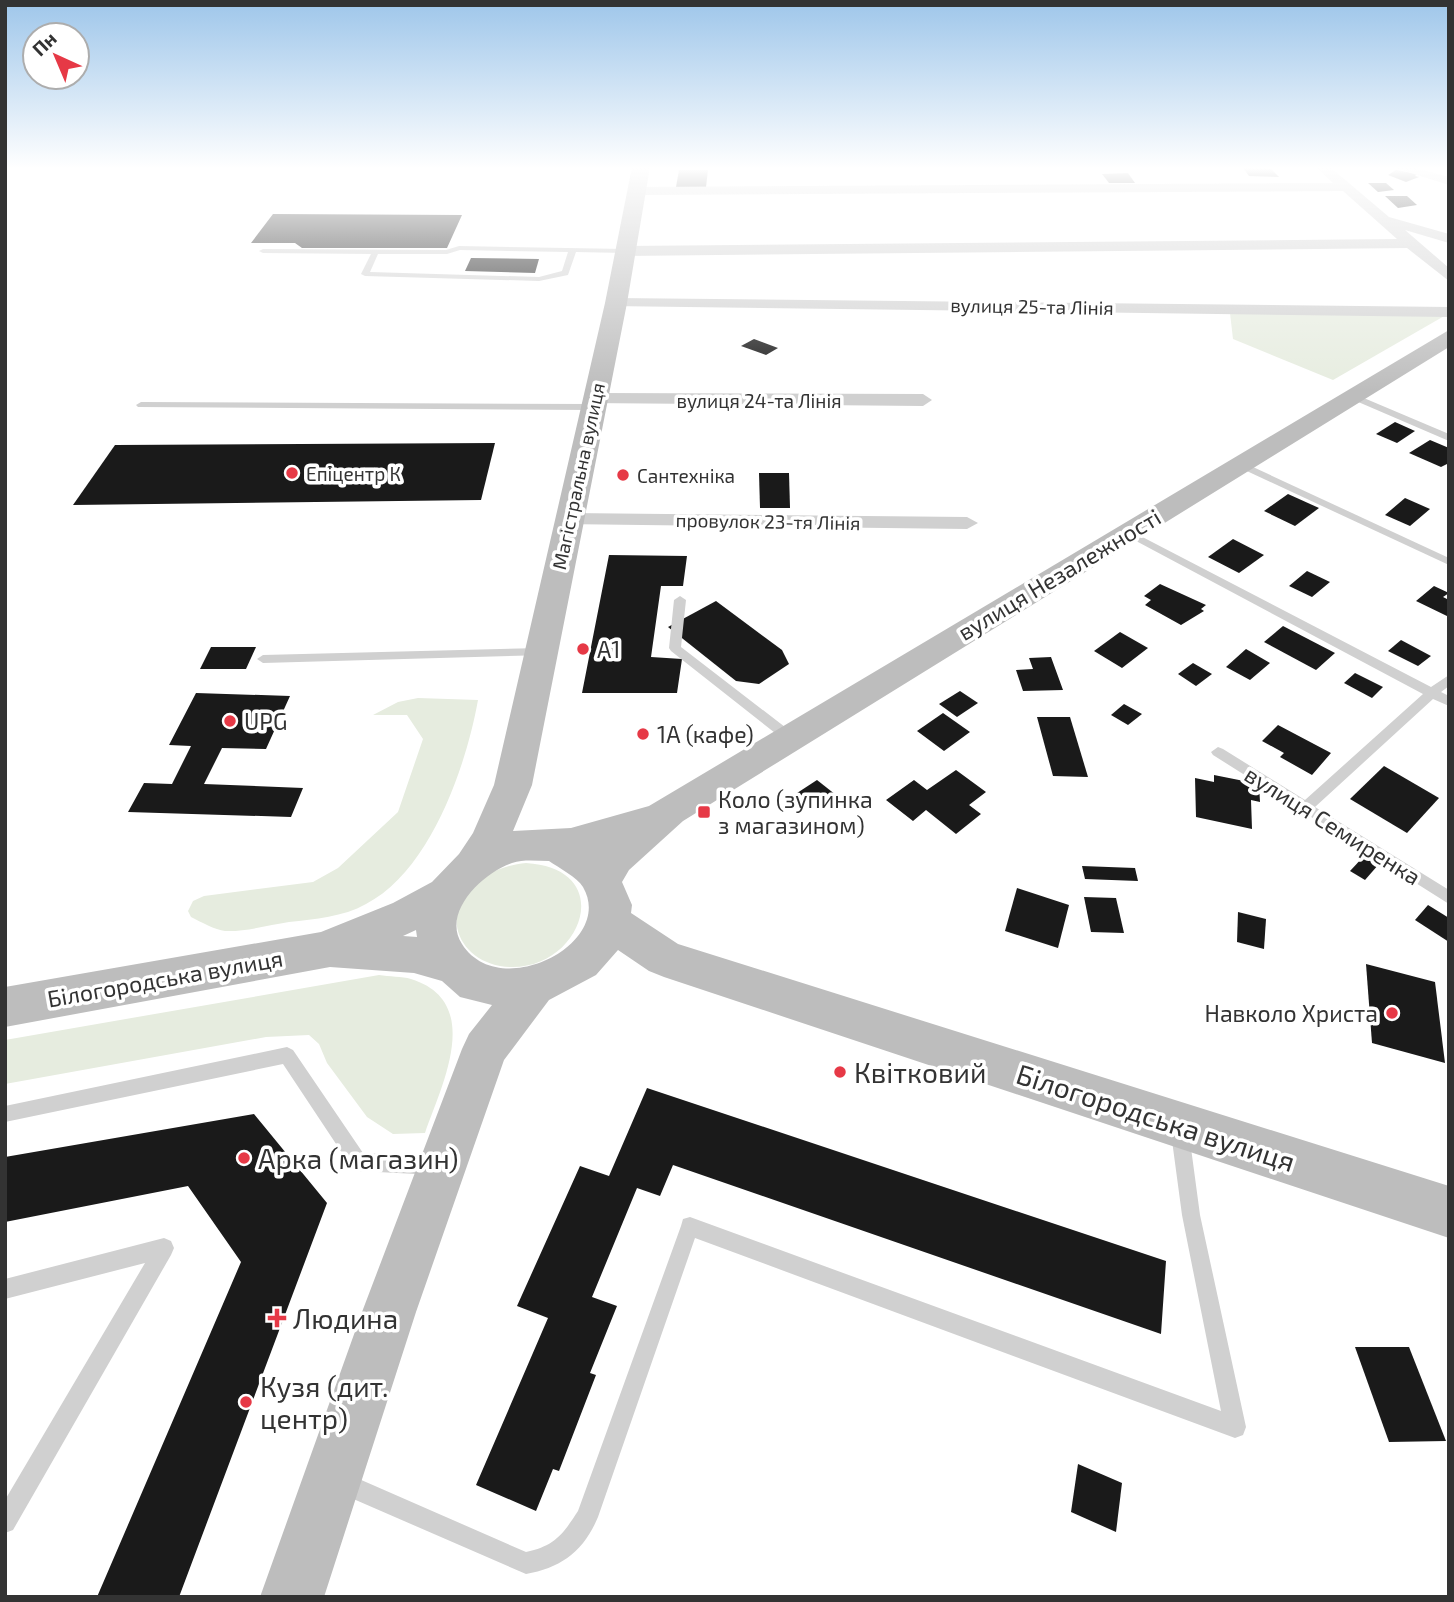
<svg xmlns="http://www.w3.org/2000/svg" width="1454" height="1602" font-family="'Exo 2',sans-serif">
<style>
.green{fill:#e6ecdf}
.building{fill:#1a1a1a}
.lines{fill:none;stroke-linecap:round;stroke-linejoin:round}
.lane{fill:#d0d0d0;fill-rule:evenodd}
.street{fill:#d0d0d0;fill-rule:evenodd}
.secondary{fill:#bdbdbd;fill-rule:evenodd}
.poi-dot{fill:#e63946;stroke:#fff;stroke-width:2.5}
.labels{text-anchor:middle;dominant-baseline:central;stroke-width:7;stroke-linejoin:round;paint-order:stroke}
.far-street-label{font-size:19px;fill:#333;stroke:#fff}
.far-poi-label{font-size:19px;fill:#333;stroke:#fff;text-anchor:start}
.street-label{font-size:23px;fill:#333;stroke:#fff}
.poi-label{font-size:23px;fill:#333;stroke:#fff;text-anchor:start}
.near-poi-label{font-size:28px;fill:#333;stroke:#fff;text-anchor:start}
.near-street-label{font-size:28px;fill:#333;stroke:#fff}
</style>
<rect width="100%" height="100%" fill="#fff"/>
<g class="green">
<path d="M1230,313L1446,315L1333,380L1233,339Z"/>
<path d="M418,698L478,700C466,767 430,871 366,904C343,917 315,919 289,922C269,925 245,932 225,931C215,930 201,922 191,917L188,911L193,901L204,896L313,882L338,868L398,812L423,739L407,715H373L398,702Z"/>
<path d="M526,863C623,869 578,979 500,966C462,959 442,921 469,890C483,873 505,865 526,863Z"/>
<path d="M379,975C389,977 402,976 411,979C485,1002 441,1086 425,1133L393,1134L367,1117L327,1063L319,1044L309,1035L266,1037L5,1084V1040Z"/>
</g>
<g class="building">
<path d="M1243,168L1271,169L1279,177L1249,176Z"/>
<path d="M679,170H708L706,187H676Z"/>
<path d="M1396,170L1417,174L1415,176L1419,177L1406,182L1388,175Z"/>
<path d="M1128,173L1135,183H1109L1102,174Z"/>
<path d="M1368,183H1386L1394,190L1378,192Z"/>
<path d="M1385,196H1407L1417,205L1398,208Z"/>
<path d="M273,214L462,215L447,248H302L295,243H251Z"/>
<path d="M471,258L539,259L535,273L465,271Z"/>
<path d="M754,339L778,348L766,355L741,346Z"/>
<path d="M1395,422L1415,431L1397,443L1376,434Z"/>
<path d="M1430,440L1449,448V463L1441,467L1409,453Z"/>
<path d="M495,443L481,500L73,505L115,445Z"/>
<path d="M759,473H789L790,508H760Z"/>
<path d="M1288,494L1319,508L1295,526L1264,511Z"/>
<path d="M1405,498L1430,509L1410,526L1385,515Z"/>
<path d="M1233,539L1264,555L1239,573L1208,557Z"/>
<path d="M609,555L687,556L683,586H661L651,657L682,659L677,693H582Z"/>
<path d="M1307,571L1330,582L1312,597L1289,586Z"/>
<path d="M1160,584L1206,605L1201,609L1204,611L1181,625L1145,605L1151,600L1144,596Z"/>
<path d="M1434,586L1449,593L1443,597L1449,600V617L1416,601Z"/>
<path d="M716,601L782,650L789,664L759,684L736,681L668,627Z"/>
<path d="M1283,626L1335,653L1316,670L1264,642Z"/>
<path d="M1120,632L1148,648L1122,668L1094,651Z"/>
<path d="M1401,640L1431,656L1418,666L1388,651Z"/>
<path d="M211,647H256L246,669H200Z"/>
<path d="M1246,649L1270,663L1250,680L1226,667Z"/>
<path d="M1051,657L1063,690L1023,691L1016,670L1033,669L1029,658Z"/>
<path d="M1193,663L1212,674L1196,686L1178,674Z"/>
<path d="M1355,673L1383,687L1372,698L1344,683Z"/>
<path d="M960,691L978,703L957,717L939,704Z"/>
<path d="M196,693L290,696L266,749L222,748L204,784L303,788L291,817L128,812L144,783L172,784L191,746L169,745Z"/>
<path d="M1124,704L1142,714L1128,725L1111,715Z"/>
<path d="M943,713L970,732L944,751L917,731Z"/>
<path d="M1037,717H1070L1088,777L1053,776Z"/>
<path d="M1278,725L1331,753L1312,775L1280,757L1284,753L1262,741Z"/>
<path d="M1384,766L1439,798L1407,833L1350,799Z"/>
<path d="M956,770L986,792L969,805L981,814L956,834L926,810L913,821L886,800L914,780L927,790Z"/>
<path d="M1214,775L1259,784L1260,802L1251,800L1252,829L1196,817L1195,778L1214,782Z"/>
<path d="M817,780L836,795L813,810L794,795Z"/>
<path d="M1364,856L1379,864L1365,880L1350,871Z"/>
<path d="M1082,866L1135,868L1138,881L1085,879Z"/>
<path d="M1017,888L1069,905L1058,948L1005,931Z"/>
<path d="M1084,897L1116,898L1124,933L1091,932Z"/>
<path d="M1428,905L1449,918V942L1415,920Z"/>
<path d="M1238,912L1266,919L1264,949L1237,942Z"/>
<path d="M1366,964L1435,982L1445,1063L1372,1043Z"/>
<path d="M647,1088L1166,1261L1161,1334L673,1165L660,1196L637,1188L592,1297L617,1306L590,1373L596,1375L559,1471L553,1469L536,1511L476,1485L548,1318L517,1306L580,1166L609,1176Z"/>
<path d="M254,1114L327,1203L179,1597H97L241,1262L188,1186L5,1222V1157Z"/>
<path d="M1355,1347H1409L1446,1441L1389,1442Z"/>
<path d="M1078,1464L1122,1483L1116,1532L1071,1512Z"/>
</g>
<g class="lines">
<g class="lane">
<path d="M459,246L625,249L629,251L625,253L576,252L568,275L539,281L365,276L361,274L371,254L263,253L259,251L263,249L446,250ZM460,250L568,252L562,271L539,277L370,272L378,254H447Z"/>
<path d="M1352,393L1449,434V441L1349,398V394Z"/>
<path d="M141,402L592,404L597,407L592,410L138,407L136,405Z"/>
<path d="M1240,461L1449,558V565L1236,466L1235,464Z"/>
<path d="M1127,529L1431,687L1449,675V686L1441,692L1449,696V706L1433,699L1315,807L1449,890V904L1213,755L1211,752L1218,747L1223,749L1305,800L1423,694L1123,534L1122,532Z"/>
<path d="M680,596L686,600L681,647L794,734L796,737L794,740H784L671,651L669,648L674,600Z"/>
<path d="M541,648L545,649L547,652L545,655L263,663L257,659L263,655Z"/>
<path d="M287,1047L293,1050L363,1153L436,1157L442,1160L445,1166L442,1172L436,1175L358,1171L352,1168L283,1064L5,1122V1106Z"/>
<path d="M1180,1124L1186,1127L1189,1133L1200,1215L1246,1427L1243,1435L1235,1438L695,1238L598,1517C584,1551 561,1568 526,1574L335,1491L332,1483L335,1475L343,1472L526,1552C555,1546 563,1534 578,1511L681,1226L683,1219L690,1217L1221,1411L1182,1215L1171,1133L1174,1127Z"/>
<path d="M164,1238L171,1241L174,1248L171,1255L13,1530L5,1533V1500L145,1263L5,1299V1279Z"/>
</g>
<g class="street">
<path d="M1316,167H1330L1389,217L1449,234V243L1405,230L1449,268V281L1407,248L625,256L617,251L625,246L1397,239L1343,191L635,195L628,191L635,187L1333,183Z"/>
<path d="M1392,167H1412L1449,177V185Z"/>
<path d="M616,298L1449,307V317L610,306L608,303Z"/>
<path d="M594,393L923,394L932,400L923,406L587,403L585,399L587,395Z"/>
<path d="M569,513L967,517L978,523L967,529L561,524L558,519L561,514Z"/>
</g>
<path class="secondary" d="M632,167H650L627,303L532,785L513,831L571,828L649,806L1449,330V347L683,821L629,870L622,882L632,905L631,913L678,944L1449,1186V1238L664,977L649,971L618,950L596,975L549,1000L504,1060L416,1312L324,1597H260L362,1312L462,1049L469,1034L492,1005L460,997L442,981L414,973L330,967L5,1027V987L321,932L393,903L432,882L459,854L473,833L494,785L605,303ZM549,861C559,868 577,877 583,887C616,944 499,1003 462,944C441,912 484,872 512,863C524,859 537,861 549,861ZM416,930L417,937L403,936Z"/>
</g>
<linearGradient id="sky" x2="0" y2="1"><stop stop-color="#9ec6ea"/><stop offset="0.43" stop-color="#fff"/><stop offset="1" stop-color="#fff" stop-opacity="0"/></linearGradient>
<rect width="1454" height="391" fill="url(#sky)"/>
<g class="poi-dot">
<circle cx="292" cy="473" r="7"/>
<circle cx="623" cy="475" r="7"/>
<circle cx="583" cy="649" r="7"/>
<circle cx="230" cy="721" r="7"/>
<circle cx="643" cy="734" r="7"/>
<rect x="697" y="805" width="14" height="14" rx="3.5"/>
<circle cx="1392" cy="1013" r="7"/>
<circle cx="840" cy="1072" r="7"/>
<circle cx="244" cy="1158" r="7"/>
<path d="M273.5 1307.5h7v7h7v7h-7v7h-7v-7h-7v-7h7z"/>
<circle cx="246" cy="1402" r="7"/>
</g>
<g class="labels">
<g class="far-street-label">
<text transform="translate(1032 306) rotate(1)">вулиця 25-та Лінія</text>
<text x="759" y="400">вулиця 24-та Лінія</text>
<text transform="translate(578 476) rotate(-78)">Магістральна вулиця</text>
<text transform="translate(768 521) rotate(1)">провулок 23-тя Лінія</text>
</g>
<g class="far-poi-label">
<text x="306" y="473">Епіцентр К</text>
<text x="637" y="475">Сантехніка</text>
</g>
<g class="street-label">
<text transform="translate(1059 574) rotate(-31)">вулиця Незалежності</text>
<text transform="translate(1333 825) rotate(32)">вулиця Семиренка</text>
<text transform="translate(165 978) rotate(-10)">Білогородська вулиця</text>
</g>
<g class="poi-label">
<text x="597" y="649">А1</text>
<text x="244" y="721">UPG</text>
<text x="657" y="734">1А (кафе)</text>
<text x="718" y="799">Коло (зупинка<tspan x="718" dy="26">з магазином)</tspan></text>
<text x="1378" y="1013" text-anchor="end">Навколо Христа</text>
</g>
<g class="near-poi-label">
<text x="854" y="1072">Квітковий</text>
<text x="258" y="1158">Арка (магазин)</text>
<text x="293" y="1318">Людина</text>
<text x="260" y="1386">Кузя (дит.<tspan x="260" dy="32">центр)</tspan></text>
</g>
<g class="near-street-label">
<text transform="translate(1156 1117) rotate(18)">Білогородська вулиця</text>
</g>
</g>
<rect width="1454" height="1602" fill="none" stroke="#333333" stroke-width="14"/>
<g transform="translate(56 56) rotate(316)"><circle r="33" fill="#ffffff" stroke="#adadad" stroke-width="2"/>
<path d="M0-5L12 26L0 18L-12 26Z" fill="#e63946"/>
<text y="-10" font-size="19" font-weight="bold" text-anchor="middle" fill="#333333">Пн</text>
</g>
</svg>
